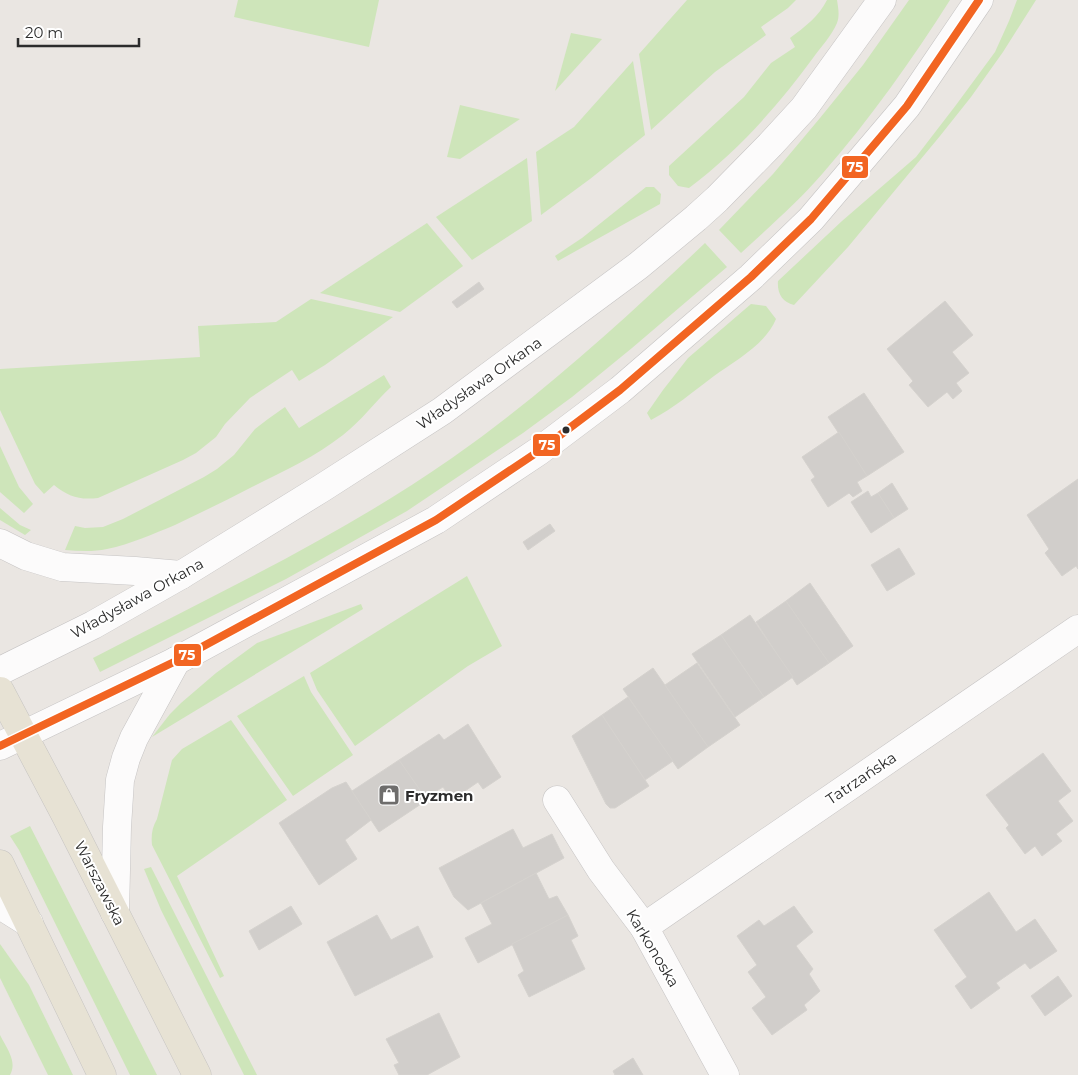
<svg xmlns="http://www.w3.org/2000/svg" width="1078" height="1075" font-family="Montserrat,sans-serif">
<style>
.green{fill:#cee5ba}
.building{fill:#d1cecb;stroke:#d5d2ce}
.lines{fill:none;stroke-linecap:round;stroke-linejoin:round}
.minor-casing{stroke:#c6c4c4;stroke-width:29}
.major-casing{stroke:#c6c4c2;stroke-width:29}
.minor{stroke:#fcfbfb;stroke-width:28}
.major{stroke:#e7e2d4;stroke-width:28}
.bus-1-casing{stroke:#fff;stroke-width:11}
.bus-1{stroke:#f26522;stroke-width:8}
.bus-dot{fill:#2c2c2c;stroke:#fff;stroke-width:2}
.labels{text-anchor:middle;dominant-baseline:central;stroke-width:4;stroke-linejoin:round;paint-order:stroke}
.street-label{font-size:15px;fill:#2c2c2c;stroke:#fff}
.poi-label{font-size:15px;font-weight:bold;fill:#2c2c2c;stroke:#fff;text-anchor:start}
.line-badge{stroke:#fff;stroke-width:2}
.badge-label{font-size:14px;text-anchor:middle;font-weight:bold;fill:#fff}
</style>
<rect width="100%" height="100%" fill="#eae6e2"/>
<g class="green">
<path d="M238,0H379L369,47L234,17Z"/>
<path d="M687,0H796L788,8L761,27L766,35L715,72L651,130L639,54Z"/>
<path d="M827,0H837C838,7 840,15 837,23C832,35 821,47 813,58C778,106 737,152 689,188L678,186L669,175V166L744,97L771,63L795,47L790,38C805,27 819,16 827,0Z"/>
<path d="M909,0H950C912,60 870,119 823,173C798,202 769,227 741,253L719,230L773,174L820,118L863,65Z"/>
<path d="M1017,0H1036L1003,52L971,97L940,136L848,247L794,305C782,302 777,293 778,281L842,221L916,157L956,105L995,52L1009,21Z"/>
<path d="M571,33L602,39L555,91Z"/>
<path d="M633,61L645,135L590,179L541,215L536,152L574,127Z"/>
<path d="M460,105L520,119L460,159L447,157Z"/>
<path d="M527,158L532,221L472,260L436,217Z"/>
<path d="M646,187H654L661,194L660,204L558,261L555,256L582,238Z"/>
<path d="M427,223L463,266L400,312L320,293Z"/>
<path d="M705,243L727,267L632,348L572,397L523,433L407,511L286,579L100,672L93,658C214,595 339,537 452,458C542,395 625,319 705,243Z"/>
<path d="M311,299L393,317L325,365L299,381L292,370L250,398L225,424L216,437L196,453L183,460L98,498C79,500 69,497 54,485L44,494L35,484L0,410V369L200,357L198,326L276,322Z"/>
<path d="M751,304L766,306L776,319C766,344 735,361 714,376C694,391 674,408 651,420L647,413L663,390L688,358Z"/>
<path d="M384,375L391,387C374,403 361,421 343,435C315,457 282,472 250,488C225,501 200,513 175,525C153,534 131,544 107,549C93,552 79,551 65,550L75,526L85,528L103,527L123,519L204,477L217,469L234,455L255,429L268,419L285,407L299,428Z"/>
<path d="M0,446L19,487L33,504L24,513L0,492Z"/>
<path d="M0,508L20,525L31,530L25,535L0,520Z"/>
<path d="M467,576L502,646L468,666L355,746L317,690L310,673Z"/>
<path d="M361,604L363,609L152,737L170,714L181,703L216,673L257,643Z"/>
<path d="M304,676L311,692L353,755L293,796L237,716Z"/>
<path d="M231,720L287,800L177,876L224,976L220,978L152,845C151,835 152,828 157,819L172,760L182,749Z"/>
<path d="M30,826L157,1075H130L19,850L10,836Z"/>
<path d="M151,867L257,1075H244L161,910L144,869Z"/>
<path d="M0,944L29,985L73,1075H48L0,978Z"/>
<path d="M0,1035C6,1047 18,1062 10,1075H0Z"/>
</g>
<g class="building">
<path d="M479,282L484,289L457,308L452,302Z"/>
<path d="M945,301L973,335L952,352L969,373L956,383L962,391L953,399L947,392L928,407L909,385L913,381L887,349Z"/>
<path d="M864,393L904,452L867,476L828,417Z"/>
<path d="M839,432L867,476L857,482L862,491L853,497L849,493L828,507L811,480L815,477L802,457Z"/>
<path d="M1078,479V569L1076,566L1062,576L1045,553L1049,549L1027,515Z"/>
<path d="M892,483L908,509L894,518L878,493Z"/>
<path d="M868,491L871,497L878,493L894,518L871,533L851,502Z"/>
<path d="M550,524L555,531L528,550L523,542Z"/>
<path d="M899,548L915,574L887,591L871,565Z"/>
<path d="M810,583L853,646L829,663L786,601Z"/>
<path d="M786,601L829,663L797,685L756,622Z"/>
<path d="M750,615L793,677L764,697L721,635Z"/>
<path d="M721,635L764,697L735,717L692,654Z"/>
<path d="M697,663L740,725L708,747L665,685Z"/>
<path d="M653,668L708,747L678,769L623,689Z"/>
<path d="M628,697L673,761L645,780L602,715Z"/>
<path d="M602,715L649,786L615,808H610L606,804L572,736Z"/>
<path d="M468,724L501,777L483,789L478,782L452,800L443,787L425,798L399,760L439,734L444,740Z"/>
<path d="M1043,753L1071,791L1058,801L1073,821L1056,834L1062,841L1042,856L1035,846L1025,854L1006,828L1009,825L986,795Z"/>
<path d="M399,760L427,800L379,832L352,791Z"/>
<path d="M346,782L371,820L345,840L357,859L319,885L279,823L332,788Z"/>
<path d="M513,829L523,848L552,834L564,858L468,910L454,897L439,868Z"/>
<path d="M536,873L549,899L557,896L568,915L478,963L465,938L492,924L481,903Z"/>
<path d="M989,892L1016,932L1035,919L1057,951L1030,969L1025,963L996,983L1000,988L971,1009L955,986L967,977L934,930Z"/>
<path d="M291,906L302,924L259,950L249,931Z"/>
<path d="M794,906L813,932L796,946L813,969L809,974L820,991L804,1005L807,1010L772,1035L752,1008L766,997L748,972L757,965L737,936L759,920L764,926Z"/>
<path d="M377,915L391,940L418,926L433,957L355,996L327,942Z"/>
<path d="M568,915L578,936L571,940L585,969L529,997L518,975L524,971L512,944Z"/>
<path d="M1058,976L1072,996L1045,1016L1031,996Z"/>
<path d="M439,1013L460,1057L427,1075H399L394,1065L399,1063L386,1039Z"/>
<path d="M633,1058L643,1075H615L613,1071Z"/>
</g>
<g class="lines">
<g class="minor-casing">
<g id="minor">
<path d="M0,543L26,556L62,567L135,571L181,575"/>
<path d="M0,671L93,625L181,575L322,488L442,411L638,266L696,218L717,199L770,145L804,108L882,0"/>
<path d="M0,746L176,661L436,520L539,451L620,390L751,277L811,219L907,106L979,0"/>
<path d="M557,800L601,870L644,927L725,1075"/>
<path d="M0,905L29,923"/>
<path d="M115,913L117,827L120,780L126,758L134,738L176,661"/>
<path d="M644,927L1078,629"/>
</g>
</g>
<g class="major-casing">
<g id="major">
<path d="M0,691L66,816L197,1075"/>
<path d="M0,864L102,1075"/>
</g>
</g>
<use href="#minor" class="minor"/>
<use href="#major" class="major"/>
<g class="bus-1-casing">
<path id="bus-1" d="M0,746L176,661L436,520L539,451L620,390L751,277L811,219L907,106L979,0"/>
</g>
<use href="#bus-1" class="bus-1"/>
</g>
<defs>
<g id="shop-square" transform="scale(1.125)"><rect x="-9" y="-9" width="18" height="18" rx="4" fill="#6e6d6c" stroke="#fff"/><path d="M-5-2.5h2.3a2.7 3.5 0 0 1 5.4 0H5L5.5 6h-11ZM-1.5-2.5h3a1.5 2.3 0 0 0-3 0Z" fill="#fff"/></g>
</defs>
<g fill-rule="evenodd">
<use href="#shop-square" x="389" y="795"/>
</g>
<circle class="bus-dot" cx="566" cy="430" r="4.5"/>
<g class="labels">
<g class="street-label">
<text transform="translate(479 383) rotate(-35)">Władysława Orkana</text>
<text transform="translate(137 598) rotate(-29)">Władysława Orkana</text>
<text transform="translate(861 778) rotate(-34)">Tatrzańska</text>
<text transform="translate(100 883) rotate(63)">Warszawska</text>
<text transform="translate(653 948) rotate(59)">Karkonoska</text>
</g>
<g class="poi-label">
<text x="405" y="795">Fryzmen</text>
</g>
</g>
<g class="line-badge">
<rect x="841" y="155" width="28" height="24" rx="5" fill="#f26522"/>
<rect x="532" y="433" width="29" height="24" rx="5" fill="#f26522"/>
<rect x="173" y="643" width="29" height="24" rx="5" fill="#f26522"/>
</g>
<g class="badge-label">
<text x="855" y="172">75</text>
<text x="547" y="450">75</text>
<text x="187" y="660">75</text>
</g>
<path d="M18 38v8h121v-8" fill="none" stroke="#2c2c2c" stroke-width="2.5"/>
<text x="25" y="38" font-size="15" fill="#2c2c2c" stroke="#ffffff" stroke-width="4" paint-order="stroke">20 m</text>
</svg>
